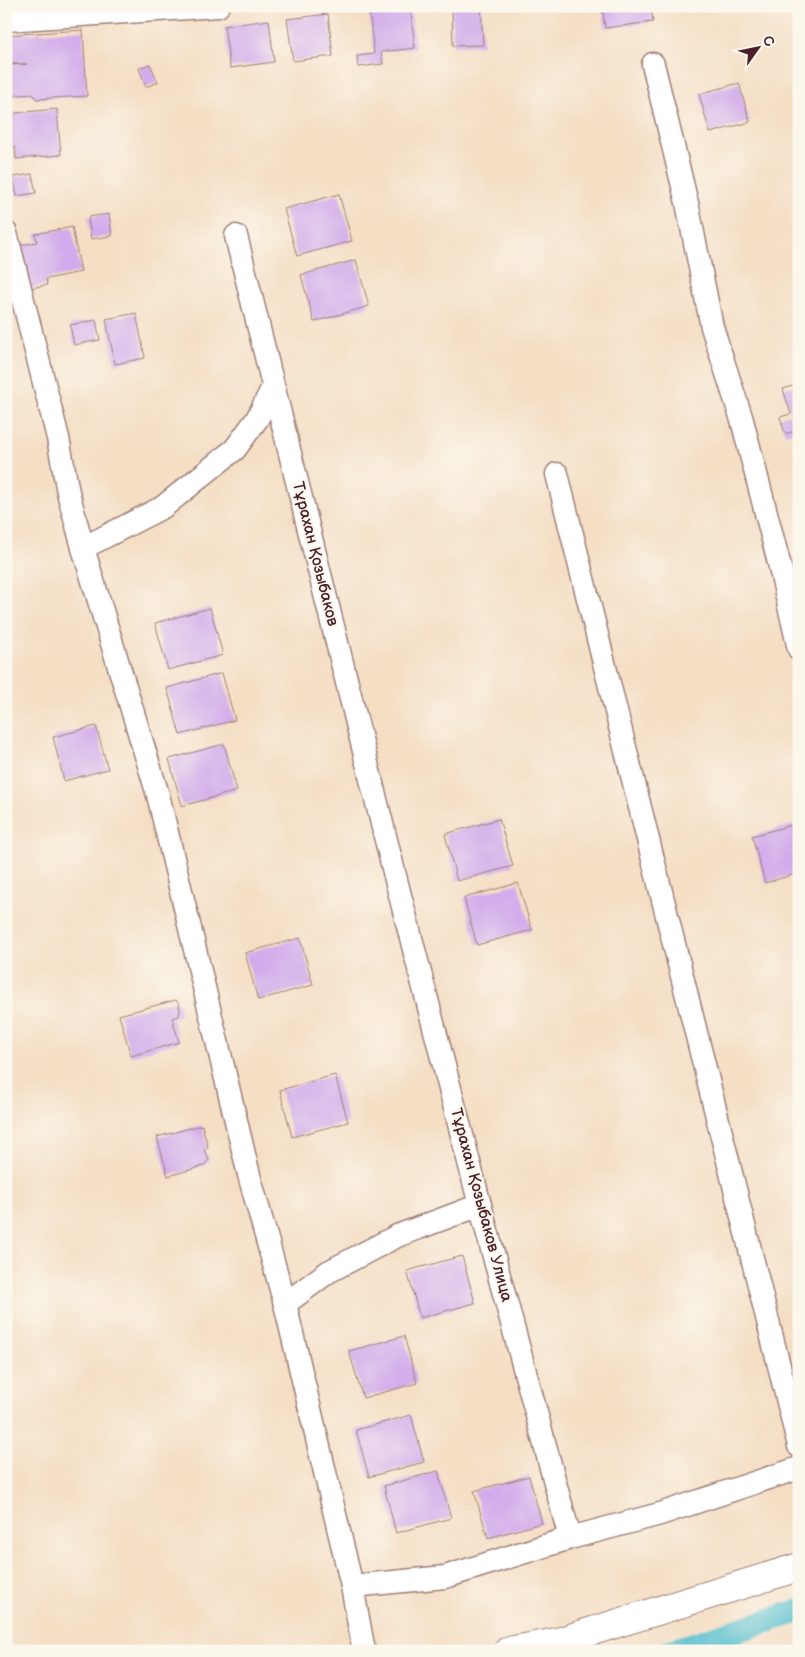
<svg xmlns="http://www.w3.org/2000/svg" width="805" height="1657" font-family="'Balsamiq Sans',sans-serif">
<style>
.lines{fill:none;stroke-linecap:round;stroke-linejoin:round}
.canal{stroke:#51bdcd;stroke-width:24}
.building{fill:#d1abeb}
.street-casing{stroke:#9f7e78;stroke-width:25}
.secondary-casing{stroke:#9f7e78;stroke-width:30}
.street{stroke:#fff;stroke-width:22}
.secondary{stroke:#fff;stroke-width:28}
.labels{text-anchor:middle;dominant-baseline:central;stroke-width:4.5;stroke-linejoin:round;paint-order:stroke}
.street-label{font-size:16px;fill:#4a1f2b;stroke:#fbf7ec}
</style>
<rect width="100%" height="100%" fill="#fbf7ec"/>
<filter id="ink" filterUnits="userSpaceOnUse"><feTurbulence type="fractalNoise" baseFrequency=".02" numOctaves="2"/><feDisplacementMap in="SourceGraphic" scale="10" xChannelSelector="R" yChannelSelector="G"/><feConvolveMatrix kernelMatrix="1 2 1 2 8 2 1 2 1" color-interpolation-filters="sRGB"/></filter>
<filter id="wash" filterUnits="userSpaceOnUse"><feTurbulence type="fractalNoise" baseFrequency=".0096" numOctaves="4" result="noise"/><feDisplacementMap in="SourceGraphic" scale="20" xChannelSelector="R" yChannelSelector="G"/><feGaussianBlur stdDeviation="1.12" result="paint"/><feColorMatrix in="noise" values="0 0 0 0 0 0 0 0 0 0 0 0 0 0 0 0 0 1.4 0 .05"/><feComposite in="paint" operator="in"/></filter>
<g filter="url(#wash)">
<rect width="100%" height="100%" fill="#f4dec4"/>
<g class="lines">
<path class="canal" d="M671,1651L799,1611"/>
</g>
<g id="blocks">
<g class="building">
<path d="M7,6H41V8L7,11Z"/>
<path d="M410,6L415,48L381,52L383,64L358,67L357,56L374,54L369,11Z"/>
<path d="M452,6H481L483,45L453,46Z"/>
<path d="M602,6H651L653,22L605,28Z"/>
<path d="M667,6H680V9L668,10Z"/>
<path d="M707,6H720V7L707,9Z"/>
<path d="M763,6H775V7L763,9Z"/>
<path d="M328,14L333,56L293,61L287,19Z"/>
<path d="M269,20L274,62L230,68L224,26Z"/>
<path d="M83,30L87,96L36,99L33,94L6,96V65L27,64H6V35Z"/>
<path d="M150,64L158,82L146,87L139,68Z"/>
<path d="M739,83L750,122L710,133L699,94Z"/>
<path d="M57,109L61,155L16,159L15,147L9,148L8,138L11,120L15,113Z"/>
<path d="M32,174L36,193L17,196L13,177Z"/>
<path d="M339,194L352,241L297,256L284,209Z"/>
<path d="M109,214L112,236L91,239L88,217Z"/>
<path d="M72,227L81,272L46,279L47,285L30,288L21,245L37,242L35,234Z"/>
<path d="M356,260L369,306L314,322L301,275Z"/>
<path d="M136,313L145,358L115,364L106,319Z"/>
<path d="M96,320L100,340L74,345L70,325Z"/>
<path d="M799,384V430L785,434L780,417L791,414L783,389Z"/>
<path d="M210,608L223,655L168,670L155,623Z"/>
<path d="M222,673L235,720L180,735L167,688Z"/>
<path d="M96,726L108,769L64,781L53,737Z"/>
<path d="M224,744L237,791L182,806L169,759Z"/>
<path d="M499,819L513,866L457,881L445,834Z"/>
<path d="M799,823V873L765,883L752,836Z"/>
<path d="M518,883L532,930L477,945L464,898Z"/>
<path d="M300,938L313,985L258,1000L245,953Z"/>
<path d="M176,1000L179,1004L180,1010L179,1016L172,1018L179,1042L131,1056L119,1015Z"/>
<path d="M335,1075L348,1122L292,1137L280,1090Z"/>
<path d="M202,1125L208,1147L204,1150L209,1159L204,1166L168,1176L157,1137Z"/>
<path d="M462,1256L475,1303L420,1318L407,1271Z"/>
<path d="M404,1336L417,1383L363,1398L349,1351Z"/>
<path d="M411,1415L424,1462L369,1477L356,1430Z"/>
<path d="M438,1471L451,1518L396,1533L384,1486Z"/>
<path d="M529,1476L542,1523L488,1538L474,1491Z"/>
</g>
</g>
</g>
<g filter="url(#ink)">
<use href="#blocks" fill-opacity="0" stroke="#9f7e78" stroke-width="1"/>
<g class="lines">
<g class="street-casing">
<g id="street">
<path d="M6,20L218,6"/>
<path d="M653,64L687,203L712,327L742,420L779,563L799,649"/>
<path d="M6,233L58,438L68,492L83,548L158,795L249,1175L285,1304L352,1586L364,1651"/>
<path d="M236,236L394,872L480,1205L570,1538"/>
<path d="M557,474L799,1446"/>
<path d="M83,548L163,507L235,449L257,419L273,387"/>
<path d="M285,1304L328,1272L397,1236L480,1205"/>
<path d="M352,1586L445,1577L570,1538L660,1514L799,1468"/>
</g>
</g>
<g class="secondary-casing">
<path id="secondary" d="M508,1651L557,1642L799,1567"/>
</g>
<use href="#street" class="street"/>
<use href="#secondary" class="secondary"/>
</g>
</g>
<g class="labels">
<g class="street-label">
<text transform="translate(315 554) rotate(76)">Тұрахан Қозыбаков</text>
<text transform="translate(481 1205) rotate(75)">Тұрахан Қозыбаков Улица</text>
</g>
</g>
<rect width="805" height="1657" fill="none" stroke="#fbf7ec" stroke-width="25"/>
<g transform="translate(758 48) rotate(57)" stroke="#fbf7ec" stroke-width="4" paint-order="stroke">
<path d="M0-4L9 19L0 12L-9 19Z" fill="#4a1f2b"/>
<text y="-8" font-size="14" font-weight="bold" text-anchor="middle" fill="#4a1f2b">С</text>
</g>
</svg>
